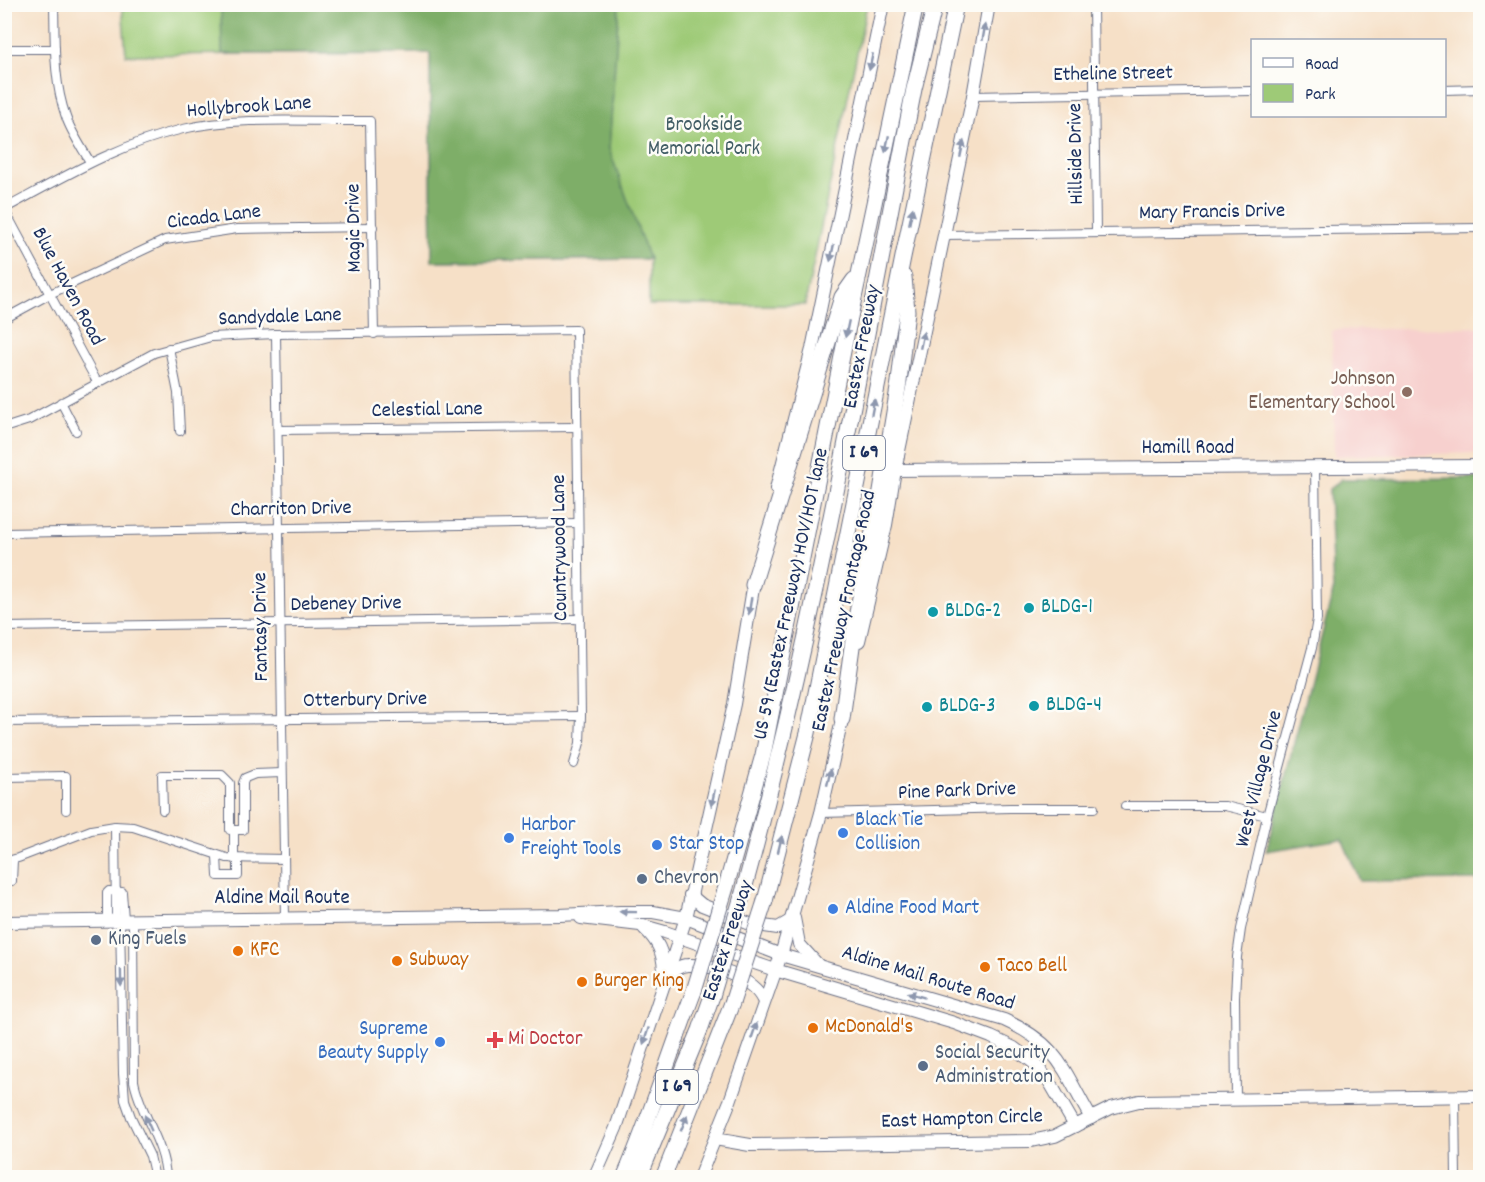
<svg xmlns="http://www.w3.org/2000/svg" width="1485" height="1182" font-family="Dekko,sans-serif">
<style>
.built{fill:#f7d0ce}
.green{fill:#9eca77;stroke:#5c7c6a;stroke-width:1.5}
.forest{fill:#7eae68;stroke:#4c6e63;stroke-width:1.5}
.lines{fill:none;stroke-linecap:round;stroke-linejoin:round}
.street-casing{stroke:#686d83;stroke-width:10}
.secondary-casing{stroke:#686d83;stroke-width:14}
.highway-casing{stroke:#686d83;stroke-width:17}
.street{stroke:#fff;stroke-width:8}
.secondary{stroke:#fff;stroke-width:12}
.highway{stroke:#fff;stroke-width:15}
.highway-bridge-casing{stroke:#686d83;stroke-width:17;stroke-linecap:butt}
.highway-bridge{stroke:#fff;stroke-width:15}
.oneway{fill:#8d97ae}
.education-dot{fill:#8d6e63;stroke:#fdfcf7;stroke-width:2}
.culture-dot{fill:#0f9aa8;stroke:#fdfcf7;stroke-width:2}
.shop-dot{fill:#3f7fe0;stroke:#fdfcf7;stroke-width:2}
.service-dot{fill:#5c6f8a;stroke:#fdfcf7;stroke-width:2}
.food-dot{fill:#e8710a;stroke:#fdfcf7;stroke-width:2}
.health-dot{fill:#e0444e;stroke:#fdfcf7;stroke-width:2}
.labels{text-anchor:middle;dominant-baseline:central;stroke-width:5;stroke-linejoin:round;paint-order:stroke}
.shield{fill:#fdfcf7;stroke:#5f6c8c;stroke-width:1.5}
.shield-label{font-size:20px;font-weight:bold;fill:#1b2f5e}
.street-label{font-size:21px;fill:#1b2f5e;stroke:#fdfcf7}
.park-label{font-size:21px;fill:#425e66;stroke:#fdfcf7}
.education-label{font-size:21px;fill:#785e54;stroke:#fdfcf7;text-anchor:end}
.culture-label{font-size:21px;fill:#0d838f;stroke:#fdfcf7;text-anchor:start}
.shop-label{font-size:21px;fill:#366cbe;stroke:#fdfcf7;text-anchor:start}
.service-label{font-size:21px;fill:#4e5e75;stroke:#fdfcf7;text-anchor:start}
.food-label{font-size:21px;fill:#c56008;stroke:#fdfcf7;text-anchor:start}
.health-label{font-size:21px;fill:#be3a42;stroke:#fdfcf7;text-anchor:start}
</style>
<rect width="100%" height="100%" fill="#fdfcf7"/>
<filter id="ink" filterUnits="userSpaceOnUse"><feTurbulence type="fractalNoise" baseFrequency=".0167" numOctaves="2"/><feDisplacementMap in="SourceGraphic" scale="12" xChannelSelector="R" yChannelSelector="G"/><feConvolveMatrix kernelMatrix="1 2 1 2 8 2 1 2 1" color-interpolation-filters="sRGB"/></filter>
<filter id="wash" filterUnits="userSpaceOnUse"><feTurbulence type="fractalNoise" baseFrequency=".008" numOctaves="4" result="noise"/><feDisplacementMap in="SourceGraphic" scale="24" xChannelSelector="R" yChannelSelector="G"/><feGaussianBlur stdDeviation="1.35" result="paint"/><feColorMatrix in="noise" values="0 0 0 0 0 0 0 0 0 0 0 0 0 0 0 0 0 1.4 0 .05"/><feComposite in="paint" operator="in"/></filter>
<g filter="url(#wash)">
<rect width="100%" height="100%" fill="#f6e0c7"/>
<path class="built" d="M1480,327V453L1334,456L1332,330Z"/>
<path class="green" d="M122,5H867L805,305H649V259L432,261L430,53L126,55Z"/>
<g class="forest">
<path d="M221,5H619L609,149L649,259L432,261L430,53L222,54Z"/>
<path d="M1480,478V880L1360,881L1342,839L1266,851L1333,592L1329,489L1342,479Z"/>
</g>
</g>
<g filter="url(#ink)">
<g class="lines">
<g class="street-casing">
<g id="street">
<path d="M54,4C55,42 53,80 66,117C71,132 82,148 90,162"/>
<path d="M1093,4L1096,232"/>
<path d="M4,49H55"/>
<path d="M1444,90L1480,89"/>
<path d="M973,96L1252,91"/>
<path d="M4,209C62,178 118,144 183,129C239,116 313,122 370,121L374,334"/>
<path d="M4,209L97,382"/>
<path d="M944,235L1480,228"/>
<path d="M4,319L50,294L165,240L237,229L373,227"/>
<path d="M276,334L285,919"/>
<path d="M169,348L178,393L180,431"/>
<path d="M61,402L76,431"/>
<path d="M4,428L29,420L154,353L211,337L276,334L576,330L581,716L580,743L574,764"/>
<path d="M278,430L577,427"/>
<path d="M4,533L578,523"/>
<path d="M4,627L580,619"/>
<path d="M4,722L581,716"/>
<path d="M4,777L66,776V810"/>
<path d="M1125,806H1225L1267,816"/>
<path d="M163,810L162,775H222L230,783V830H243V783L245,778L255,774L282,773"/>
<path d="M821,813L1010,808H1094"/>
<path d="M115,826L116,920"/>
<path d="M234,830V859"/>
<path d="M217,856L218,876H238V859"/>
<path d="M4,862L18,858L91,830L115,826L133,827L227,858L284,859"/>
<path d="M4,881H12L13,860"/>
<path d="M133,919L134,1081C140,1114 165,1143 166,1178"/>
<path d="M107,920V893L109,891L122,892L124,919"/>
<path d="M120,920L123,1074L125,1100L131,1117L150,1156L155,1178"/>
<path d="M1455,1098L1456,1178"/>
<path d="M1236,1100L1235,997L1237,957L1241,929L1267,816L1312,648L1317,619L1315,467"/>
</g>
</g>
<g class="secondary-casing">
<g id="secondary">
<path d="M895,470L1480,466"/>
<path d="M776,489L812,349L883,4"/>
<path d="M859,641L886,525L895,470L973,96L989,4"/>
<path d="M690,895L702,905L750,924L778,928L790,921"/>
<path d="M581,918L640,925L665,932L775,970L954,1023L991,1037L1014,1048L1034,1063L1049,1081L1075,1126"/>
<path d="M794,918L799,944L818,965"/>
<path d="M4,922L560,915L620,912H653L686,918L781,955L1004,1020C1059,1044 1063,1070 1091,1118"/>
<path d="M644,928C658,941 663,952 664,970"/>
<path d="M664,980C671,973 678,965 688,965C712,964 753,978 763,1000"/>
<path d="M715,1139L750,1145L1031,1141L1055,1136L1111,1108L1139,1101L1480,1096"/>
<path d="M594,1178L616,1128L686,918L734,704L755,576"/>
<path d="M699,1178L730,1101L781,955L821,813L844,711"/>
</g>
</g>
<g class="highway-casing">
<g id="highway">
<path d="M753,585L842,297L854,280"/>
<path d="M842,719L856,618L881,491L899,382L907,311L904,277"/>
<path d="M726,887L763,755L846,336L916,4"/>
<path d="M743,893C816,628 861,358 914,89L935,4"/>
<path d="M765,901L808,733L903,257L956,4"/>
<path d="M624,1178C651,1116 670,1053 694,991"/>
<path d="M639,1178L700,1030L712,996"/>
<path d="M663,1178L732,1003"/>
</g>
</g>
<use href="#street" class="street"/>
<use href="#secondary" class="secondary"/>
<use href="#highway" class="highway"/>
<g class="highway-bridge-casing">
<g id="highway-bridge">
<path d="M694,991L726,887"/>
<path d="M712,996L743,893"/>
<path d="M732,1003L765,901"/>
</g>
</g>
<use href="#highway-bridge" class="highway-bridge"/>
</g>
<defs><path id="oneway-solid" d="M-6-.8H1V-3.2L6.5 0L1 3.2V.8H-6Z" transform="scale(1.5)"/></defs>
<g class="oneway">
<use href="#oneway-solid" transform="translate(984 32) rotate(-80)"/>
<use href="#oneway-solid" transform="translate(871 62) rotate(102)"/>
<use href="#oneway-solid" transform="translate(887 144) rotate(102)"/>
<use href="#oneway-solid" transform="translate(962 149) rotate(-78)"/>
<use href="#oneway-solid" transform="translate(911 216) rotate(-78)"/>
<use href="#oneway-solid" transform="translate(832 253) rotate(102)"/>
<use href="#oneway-solid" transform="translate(847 329) rotate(102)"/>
<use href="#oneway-solid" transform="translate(922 340) rotate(-78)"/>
<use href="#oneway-solid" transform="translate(873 407) rotate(-79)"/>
<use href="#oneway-solid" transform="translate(750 606) rotate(99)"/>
<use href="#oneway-solid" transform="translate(829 777) rotate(-77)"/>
<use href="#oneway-solid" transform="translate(713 798) rotate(102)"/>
<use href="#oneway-solid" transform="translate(780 844) rotate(-76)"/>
<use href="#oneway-solid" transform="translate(628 912) rotate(-179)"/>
<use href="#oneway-solid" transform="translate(121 978) rotate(89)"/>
<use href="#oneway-solid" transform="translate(916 995) rotate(-163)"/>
<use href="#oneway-solid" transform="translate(754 1031) rotate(-71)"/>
<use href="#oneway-solid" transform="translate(646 1036) rotate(108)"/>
<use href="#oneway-solid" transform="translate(148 1123) rotate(-114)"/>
<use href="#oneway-solid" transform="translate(684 1123) rotate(-68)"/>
</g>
</g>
<circle class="education-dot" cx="1407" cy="392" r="6"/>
<g class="culture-dot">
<circle cx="1029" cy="608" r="6"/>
<circle cx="933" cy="612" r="6"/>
<circle cx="1034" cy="706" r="6"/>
<circle cx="927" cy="707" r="6"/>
</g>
<g class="shop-dot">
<circle cx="843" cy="833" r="6"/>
<circle cx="509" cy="838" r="6"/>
<circle cx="657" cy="845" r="6"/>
<circle cx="833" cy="909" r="6"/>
<circle cx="440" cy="1042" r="6"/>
</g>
<g class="service-dot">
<circle cx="642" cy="879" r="6"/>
<circle cx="96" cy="940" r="6"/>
<circle cx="923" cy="1066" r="6"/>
</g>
<g class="food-dot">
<circle cx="238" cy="951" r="6"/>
<circle cx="397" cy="961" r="6"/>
<circle cx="985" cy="967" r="6"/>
<circle cx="582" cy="982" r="6"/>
<circle cx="813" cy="1028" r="6"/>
</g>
<path class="health-dot" d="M492 1031h6v6h6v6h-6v6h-6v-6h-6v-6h6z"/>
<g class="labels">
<g class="shield">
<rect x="843" y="436" width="42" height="34" rx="4.5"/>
<rect x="656" y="1070" width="42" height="34" rx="4.5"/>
</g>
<g class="shield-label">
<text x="864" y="453">I 69</text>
<text x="677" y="1087">I 69</text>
</g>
<g class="street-label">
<text transform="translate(1113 75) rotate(-1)">Etheline Street</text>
<text transform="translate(249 108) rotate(-4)">Hollybrook Lane</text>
<text transform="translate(1077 154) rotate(-91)">Hillside Drive</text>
<text transform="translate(1212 213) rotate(-1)">Mary Francis Drive</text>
<text transform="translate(214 218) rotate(-7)">Cicada Lane</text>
<text transform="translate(355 228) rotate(-91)">Magic Drive</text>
<text transform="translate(67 287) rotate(62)">Blue Haven Road</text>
<text transform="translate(280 318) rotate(-2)">Sandydale Lane</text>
<text transform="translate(863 347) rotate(-79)">Eastex Freeway</text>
<text transform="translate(427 411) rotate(-1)">Celestial Lane</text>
<text x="1188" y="449">Hamill Road</text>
<text transform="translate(291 510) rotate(-1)">Charriton Drive</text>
<text transform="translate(561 548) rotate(-91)">Countrywood Lane</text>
<text transform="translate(792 594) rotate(-78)">US 59 (Eastex Freeway) HOV/HOT lane</text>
<text transform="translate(346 605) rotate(-1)">Debeney Drive</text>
<text transform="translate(845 611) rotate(-78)">Eastex Freeway Frontage Road</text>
<text transform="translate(262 627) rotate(-91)">Fantasy Drive</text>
<text transform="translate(365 701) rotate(-1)">Otterbury Drive</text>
<text transform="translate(1260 779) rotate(-76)">West Village Drive</text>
<text transform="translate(957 792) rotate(-2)">Pine Park Drive</text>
<text x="282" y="899">Aldine Mail Route</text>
<text transform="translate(729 941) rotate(-72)">Eastex Freeway</text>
<text transform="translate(928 979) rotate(17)">Aldine Mail Route Road</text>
<text transform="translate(962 1120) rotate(-2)">East Hampton Circle</text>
</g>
<g class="park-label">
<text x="704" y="126">Brookside<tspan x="704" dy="24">Memorial Park</tspan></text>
</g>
<g class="education-label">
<text x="1395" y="380">Johnson<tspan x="1395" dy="24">Elementary School</tspan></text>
</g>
<g class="culture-label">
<text x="1041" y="608">BLDG-1</text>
<text x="945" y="612">BLDG-2</text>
<text x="1046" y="706">BLDG-4</text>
<text x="939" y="707">BLDG-3</text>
</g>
<g class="shop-label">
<text x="855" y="821">Black Tie<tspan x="855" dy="24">Collision</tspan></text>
<text x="521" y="826">Harbor<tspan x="521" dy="24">Freight Tools</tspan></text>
<text x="669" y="845">Star Stop</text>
<text x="845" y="909">Aldine Food Mart</text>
<text x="428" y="1030" text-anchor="end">Supreme<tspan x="428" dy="24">Beauty Supply</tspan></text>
</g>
<g class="service-label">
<text x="654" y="879">Chevron</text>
<text x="108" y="940">King Fuels</text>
<text x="935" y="1054">Social Security<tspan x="935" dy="24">Administration</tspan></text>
</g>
<g class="food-label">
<text x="250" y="951">KFC</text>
<text x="409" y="961">Subway</text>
<text x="997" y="967">Taco Bell</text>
<text x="594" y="982">Burger King</text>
<text x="825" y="1028">McDonald's</text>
</g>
<g class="health-label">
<text x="508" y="1040">Mi Doctor</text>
</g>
</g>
<rect width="1485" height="1182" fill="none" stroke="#fdfcf7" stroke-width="24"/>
<rect x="1251" y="39" width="195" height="78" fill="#fdfcf7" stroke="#a3aaba" stroke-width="1.5"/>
<rect x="1263" y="58" width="30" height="9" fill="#ffffff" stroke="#a3aaba" stroke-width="1.5"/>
<text x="1305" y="69" font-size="18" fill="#1b2f5e">Road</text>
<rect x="1263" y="84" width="30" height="18" fill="#9eca77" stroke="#a3aaba" stroke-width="1.5"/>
<text x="1305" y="99" font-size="18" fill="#1b2f5e">Park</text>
</svg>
